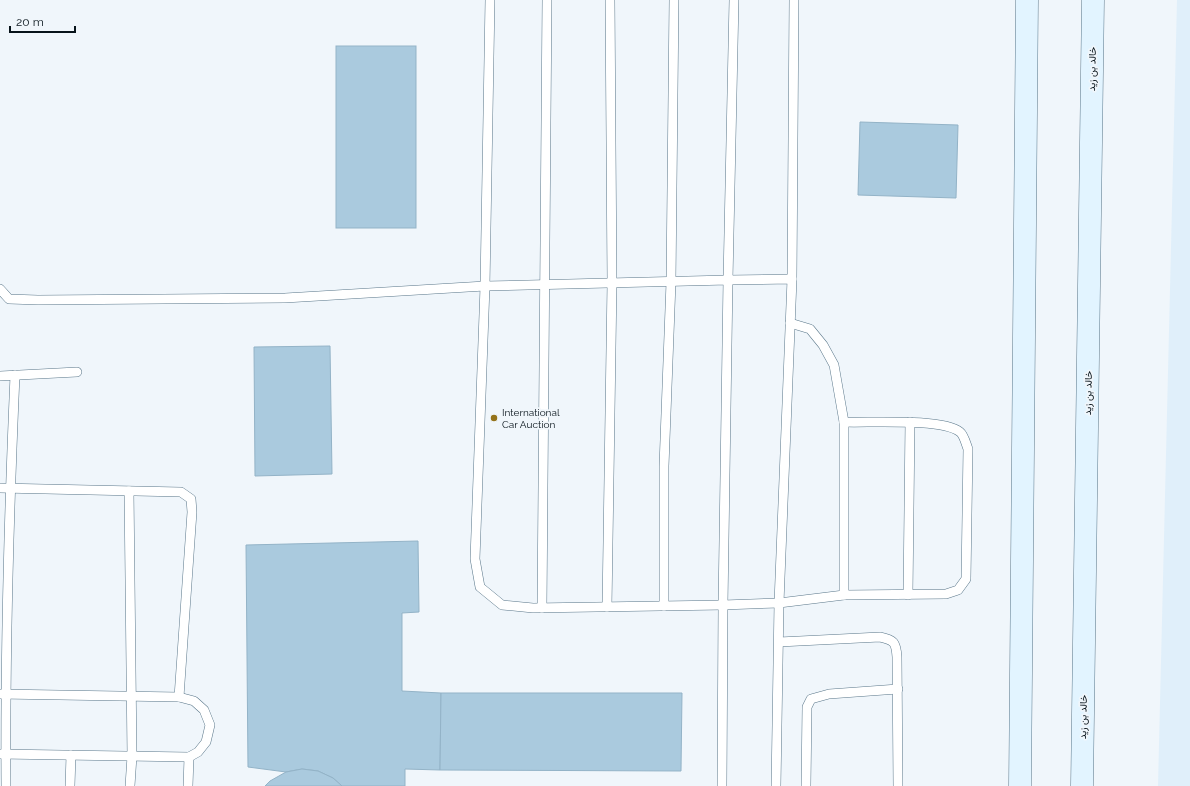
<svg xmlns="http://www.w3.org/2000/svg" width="1190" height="786" font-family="Raleway,Vazirmatn,sans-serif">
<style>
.built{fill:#e0effa}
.building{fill:#aacade;stroke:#93b3c7}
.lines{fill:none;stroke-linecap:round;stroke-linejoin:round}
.lane-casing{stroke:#5a778a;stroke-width:10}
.secondary-casing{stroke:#5a778a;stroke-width:23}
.lane{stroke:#fff;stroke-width:9}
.secondary{stroke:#e2f4ff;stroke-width:22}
.poi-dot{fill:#94731a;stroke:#f0f6fb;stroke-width:1.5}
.labels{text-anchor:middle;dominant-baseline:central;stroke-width:3.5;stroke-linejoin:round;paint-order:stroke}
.street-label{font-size:10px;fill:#07131a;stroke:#f0f6fb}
.poi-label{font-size:10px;fill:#07131a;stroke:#f0f6fb;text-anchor:start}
</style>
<rect width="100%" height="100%" fill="#f0f6fb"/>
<path class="built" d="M1177,0H1190V786H1158Z"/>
<g class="building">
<rect x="336" y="46" width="80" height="182"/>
<path d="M860,122L958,125L956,198L858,195Z"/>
<path d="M330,346L332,474L255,476L254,347Z"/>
<path d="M418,541L419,612L402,613V691L441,693L440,770L405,769V786H342L333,778L318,771L302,769L286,772L248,767L246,545Z"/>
<path d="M441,693H682L681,771L440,770Z"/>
<path d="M302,769L318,771L333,778L342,786H265L270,781L286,772Z"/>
</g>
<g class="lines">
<g class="lane-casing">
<g id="lane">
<path d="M490,0L485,286L475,559L480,587L502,605L533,608L723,605L779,603L844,595L946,594L958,590L966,579L968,449C966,444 964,435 960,432C942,418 869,423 844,422L834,365L823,345L810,329L790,323"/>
<path d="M734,0L728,280L792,279L779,603L776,786"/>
<path d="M792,279L794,0"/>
<path d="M0,289L9,299L38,300L285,298L485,286L728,280L723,605L722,786"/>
<path d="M0,376L77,372"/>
<path d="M844,422V595"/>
<path d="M0,488L181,492L191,499L192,512L179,697"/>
<path d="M129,491L132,756L130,786"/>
<path d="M908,595L910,422"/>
<path d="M664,606V466L671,282L674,0"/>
<path d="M607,607L612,283L610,0"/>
<path d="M542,608L547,0"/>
<path d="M779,642L880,637C894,640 896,642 897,657L898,786"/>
<path d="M0,694L179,697L194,701L204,710L210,725L206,742L198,752L189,757L0,754"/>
<path d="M6,786C5,649 9,512 15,375"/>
<path d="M70,786L71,755"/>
<path d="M188,786L189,757"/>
<path d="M806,786L807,707L811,699L829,694L898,689"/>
</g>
</g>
<g class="secondary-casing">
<g id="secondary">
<path d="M1020,786L1027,0"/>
<path d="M1082,786L1093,0"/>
</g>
</g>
<use href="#lane" class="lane"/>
<use href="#secondary" class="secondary"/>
</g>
<circle class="poi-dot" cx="494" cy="418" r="4"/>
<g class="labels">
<g class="street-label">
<text transform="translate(1092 69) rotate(-89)">خالد بن زيد</text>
<text transform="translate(1088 393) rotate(-89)">خالد بن زيد</text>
<text transform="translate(1083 717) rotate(-89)">خالد بن زيد</text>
</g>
<g class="poi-label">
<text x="502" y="412">International<tspan x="502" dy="12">Car Auction</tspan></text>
</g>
</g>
<path d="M10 26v6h65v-6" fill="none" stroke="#07131a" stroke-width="2"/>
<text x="16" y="26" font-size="12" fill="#07131a" stroke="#f0f6fb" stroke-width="3" paint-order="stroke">20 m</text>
</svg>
